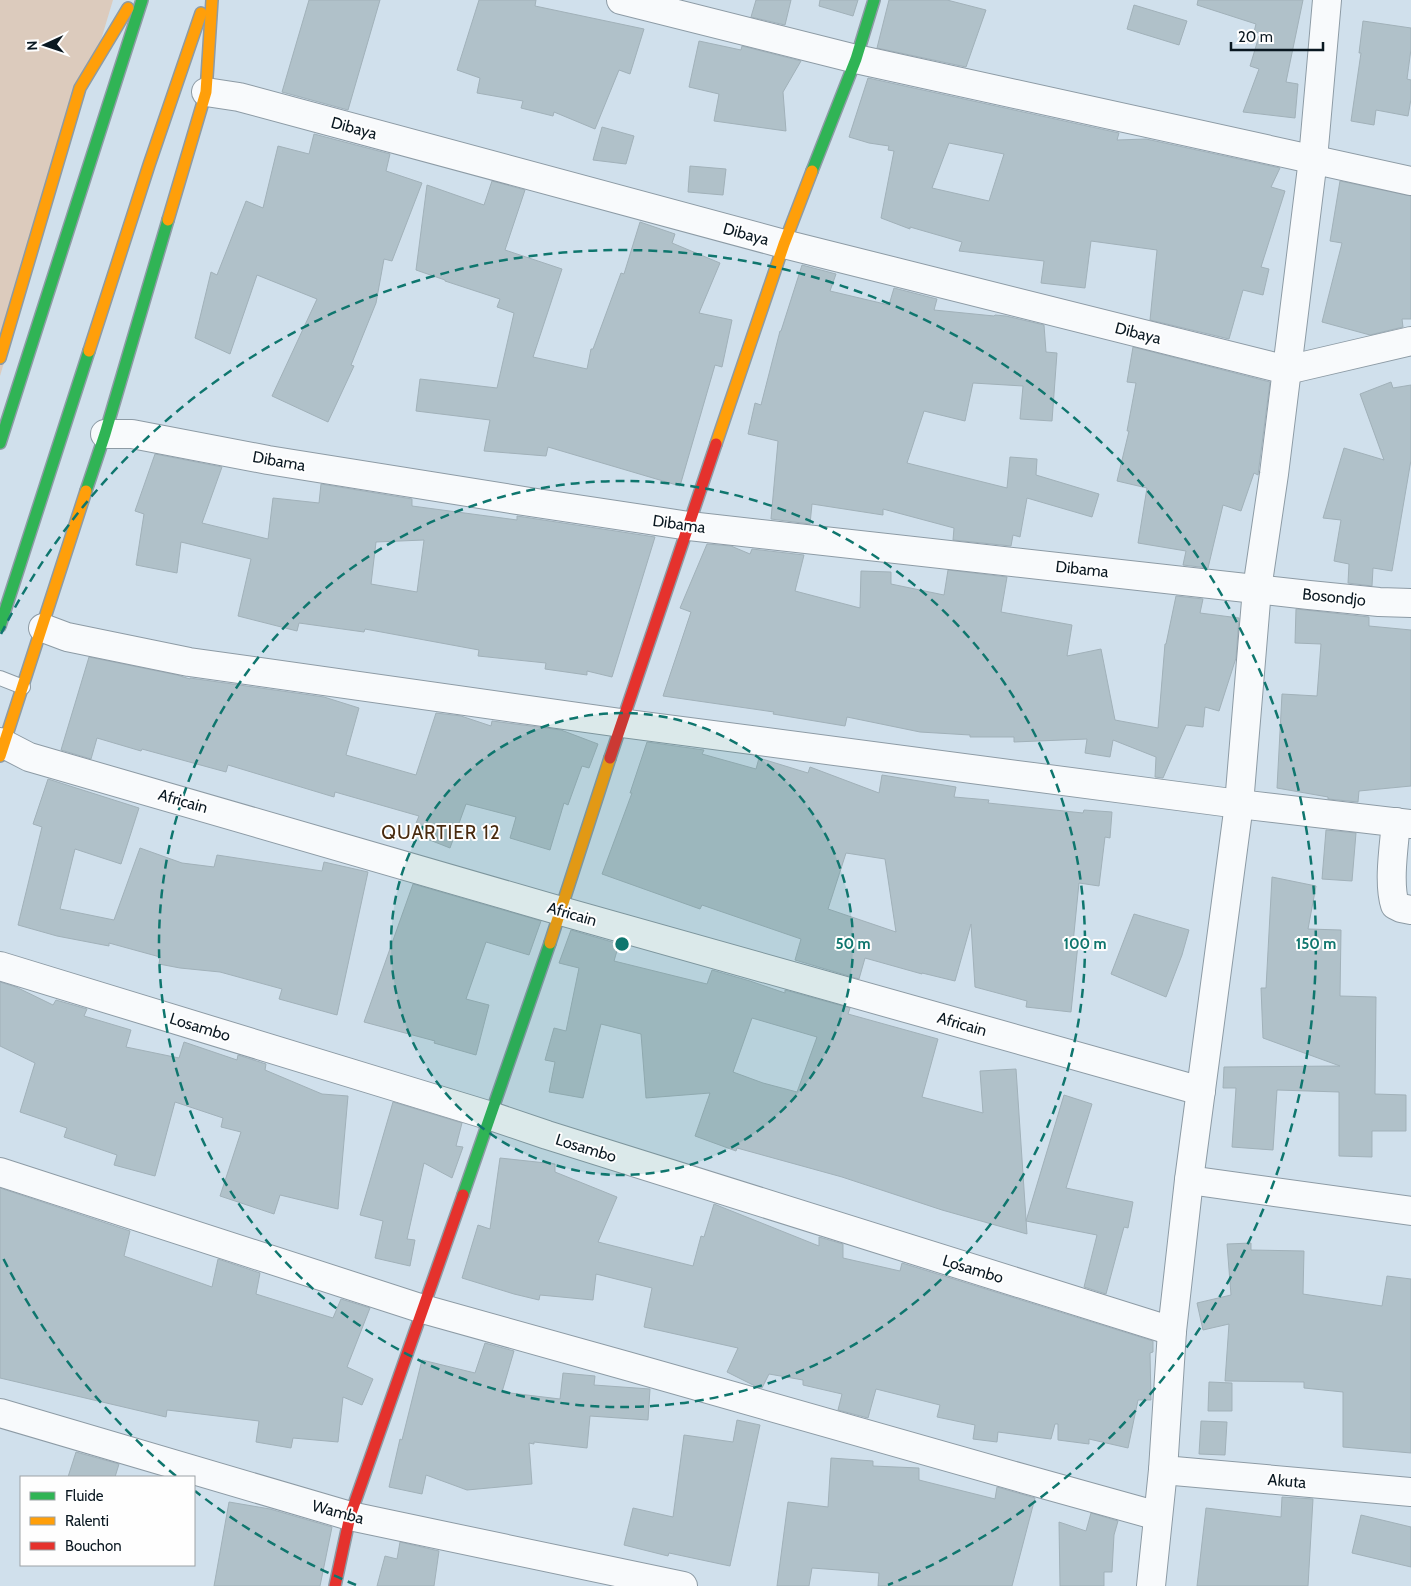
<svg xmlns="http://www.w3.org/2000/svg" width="1411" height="1586" font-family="Cabin,sans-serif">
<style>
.green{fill:#dccbbd}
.building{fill:#b0c1c9;stroke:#a1b1b9;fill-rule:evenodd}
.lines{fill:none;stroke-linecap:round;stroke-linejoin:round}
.lane-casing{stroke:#8d9ba5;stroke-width:16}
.street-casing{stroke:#8d9ba5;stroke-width:30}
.fast-casing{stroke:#8d9ba5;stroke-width:14}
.slow-casing{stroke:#8d9ba5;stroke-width:14}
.jam-casing{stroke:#8d9ba5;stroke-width:14}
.lane{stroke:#f8fafc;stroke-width:14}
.street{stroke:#f8fafc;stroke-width:28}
.fast{stroke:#30b455;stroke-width:11}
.slow{stroke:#ff9f0a;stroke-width:11}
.jam{stroke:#e5322d;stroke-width:11}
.ring{fill:none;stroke:#0f766e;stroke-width:2.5;stroke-dasharray:9 6}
.labels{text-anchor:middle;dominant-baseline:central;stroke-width:4;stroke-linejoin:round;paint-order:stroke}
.street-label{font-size:16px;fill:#0a1821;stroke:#fefefe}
.quarter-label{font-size:19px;letter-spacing:1px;fill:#492b0f;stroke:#fefefe}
.centre{fill:#0f766e;stroke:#fefefe;stroke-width:2.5}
.ring-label{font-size:15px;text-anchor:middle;font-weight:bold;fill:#0f766e;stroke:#fefefe;stroke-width:4;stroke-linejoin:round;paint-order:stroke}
</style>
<rect width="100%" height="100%" fill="#d0e0ec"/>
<path class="green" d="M0,0H113L0,376Z"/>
<g class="building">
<path d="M309,0H380L348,110L282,92Z"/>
<path d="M479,0H536L535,6L644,29L630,74L619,70L595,129L554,112L553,116L521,108L523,101L477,93L480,78L457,70Z"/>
<path d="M756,0H791L785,25L751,17Z"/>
<path d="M820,0H858L853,16L819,6Z"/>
<path d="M889,0H947L986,10L966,67L877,48Z"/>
<path d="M1198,0H1303L1286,82L1298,84L1295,118L1243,112L1259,69L1250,66L1260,33L1254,32L1256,24L1197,5Z"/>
<path d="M1134,5L1187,21L1179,45L1127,29Z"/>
<path d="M1363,21L1411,28V49L1407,79L1411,80V99L1408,116L1376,110L1374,125L1351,121L1361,53H1359Z"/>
<path d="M699,41L741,50L742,46L801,61L783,92L786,131L714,121L719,94L689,87Z"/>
<path d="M868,78L1119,133L1117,140L1146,139L1280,168L1271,187L1285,191L1261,267L1269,269L1263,295L1243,290L1229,339L1150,320L1157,250L1091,241L1085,288L1041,283L1044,261L959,251L962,242L910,227V229L881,218L894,151L888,150L889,146L869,143L849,137ZM949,143L1004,154L989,201L932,188Z"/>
<path d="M602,127L634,136L626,164L593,160Z"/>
<path d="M314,134L390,154L386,171L422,183L392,261L384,259L376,303L351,365L354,366L328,422L272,396L317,299L257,275L230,354L195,338L211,272L217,275L246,201L263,208L278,146L309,154Z"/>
<path d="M690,166L726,169L723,195L688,192Z"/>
<path d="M492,181L525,190L505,250L562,269L533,357L587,369L591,349H593L621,273L624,274L640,222L675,234L672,243L720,263L699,313L732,320L722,367L715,365L680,486L548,447L546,456L484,451L490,420L416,411L420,379L497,388L514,313L497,307L500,299L445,281V280L416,270L427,185L484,205Z"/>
<path d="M1340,181L1411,196V319H1402L1403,327L1370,335L1322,322L1342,243L1330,241Z"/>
<path d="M802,265L836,274L830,291L889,305L894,288L937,299L934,310L994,316L995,315L1006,316L1044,325L1046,352L1057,353L1052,421L1020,419L1023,386L973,383L965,421L924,411L907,463L1007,488L1010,457L1037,459L1036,475L1099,494L1092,517L1027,498L1020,537L1013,535L1011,546L953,540L954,528L883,509V515L812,504L810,524L771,519L778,441L748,434L755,403L761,405L780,331H781Z"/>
<path d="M1133,347L1270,382L1258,475L1254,473L1241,511L1223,505L1208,568L1183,565L1186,551L1138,543L1147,488L1117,481L1129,431H1127L1136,383L1127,382Z"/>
<path d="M1391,382L1393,388L1411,385V460L1392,571L1373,568L1372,586L1348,583L1349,564L1334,561L1341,520L1323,518L1344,448L1384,460L1360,394Z"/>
<path d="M155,454L222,467L202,523L268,539L273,498L319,503L321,484L412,499V506L517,520V516L655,537L612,677L587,671V675L545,669L546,663L478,656L479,650L365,629L364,632L299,623L297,631L238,616L251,559L181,542L177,573L136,565L144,514L135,511ZM424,540L417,592L371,584L376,542Z"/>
<path d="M707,544L731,546L750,554L752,549L804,555L795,591L860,608L861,571L891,572V584L944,595L948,570L1007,577L1001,612L1072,625L1067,656L1101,649L1115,720L1158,728L1165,644H1166L1176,596L1203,599L1200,613L1239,618L1236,658L1219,711L1205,707L1203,727L1186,725L1163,778L1155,777L1156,757L1113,740L1110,757L1085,753L1087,739L1014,742V737H970V735L920,732L847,717L845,726L773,714L774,712L663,696L691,612L680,608Z"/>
<path d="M1296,609L1369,617V626L1411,630V786L1359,791L1358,802L1328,799V797L1277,788L1282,694L1317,696L1321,644L1295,643Z"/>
<path d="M89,657L177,675L190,679V678L324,697L359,708L346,755L416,775L436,713L461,716L491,726L492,721L561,730L598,744L589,768L582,766L568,805L564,803L550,850L510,838L516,817L466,804L450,848L412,833L419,816L335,792L334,797L228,765L226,772L142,749L141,751L97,738L91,759L61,750Z"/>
<path d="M647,742L704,750L702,754L756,769L759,758L808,773L810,767L879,793L882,775L956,787L954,797L989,800L988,803L1083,813L1084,810L1112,812L1110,838L1105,837L1099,886L1079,883L1073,943L1078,944L1071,1012L1026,1007L1027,1001L975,987L971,924L955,981L922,973V974L865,958L859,979L795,960L801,939L702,905L700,909L602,874L632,793H630ZM846,853L885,859L896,932L828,909Z"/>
<path d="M48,779L139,808L121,864L75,849L60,909L114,920L140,848L182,863L214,867L217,855L322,871L324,862L368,872L337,1015L279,999L282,989L220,972L180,968L159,964L160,957L109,943V946L57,936L18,925L42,827L33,824Z"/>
<path d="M1326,830L1356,833L1352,881L1322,879Z"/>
<path d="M1272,877L1316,886L1308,929L1341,930L1340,996L1376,997L1375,1094L1406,1095V1131H1372V1157L1339,1156V1092L1277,1090L1273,1150L1232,1147L1236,1088H1223L1224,1067L1340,1066L1263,1038L1261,988H1266Z"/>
<path d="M413,884L541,921L529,955L486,942L466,999L489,1005L476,1055L434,1043L435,1041L364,1022Z"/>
<path d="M1134,914L1189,930L1182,955L1166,997L1111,974Z"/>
<path d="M571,930L619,944L614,961L707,984L712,970L750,981L785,993V990L850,1008L848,1014L938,1039L922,1097L983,1113L980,1071L1016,1069L1027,1234L942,1210L842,1177L737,1148L736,1151L695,1136L710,1093L646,1098L641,1034L601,1024L583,1098L549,1092L555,1062L545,1060L554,1028L566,1031L579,968L559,963ZM752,1018L817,1037L797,1092L763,1083L733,1072Z"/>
<path d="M0,982L16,987L53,1005L56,1000L87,1009L84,1016L131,1030L126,1047L179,1058L184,1042L237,1060L238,1055L266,1064L265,1070L322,1094L348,1096L338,1209L280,1195L274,1214L220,1196L241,1132L221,1127L223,1118L175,1102L155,1176L114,1165L117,1155L64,1137L67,1128L20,1112L35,1063L0,1046Z"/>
<path d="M1064,1095L1092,1104L1066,1188L1133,1202L1128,1228L1124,1227L1106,1294L1084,1287L1097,1235L1026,1221Z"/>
<path d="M393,1102L462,1123L456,1146L463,1147L452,1178L424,1163L407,1239L415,1240L410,1266L375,1258L383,1221L360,1215Z"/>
<path d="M500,1158L555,1164V1172L617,1197L598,1242L693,1266L701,1236L704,1237L714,1204L819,1246V1237L843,1244V1258L900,1271L902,1263L1153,1341V1352L1150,1353L1151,1400H1138L1128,1448L1089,1439V1444L1058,1440V1424H1055L1051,1439L998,1432L997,1442L973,1439L975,1425L937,1417L940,1405L876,1389L868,1418L838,1410L842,1394L803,1385V1380L769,1374L762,1388L755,1386L727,1372L738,1348L644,1327L652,1288L596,1274L593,1300L540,1295L539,1300L514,1294L462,1278L478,1225L490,1229Z"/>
<path d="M0,1188L130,1231L124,1256L212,1287L218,1259L260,1273L256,1294L333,1318L341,1299L370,1308L347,1367L373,1379L362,1405L343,1397L338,1442L293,1438L291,1448L256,1442L259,1421L167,1410L166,1417L0,1378Z"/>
<path d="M1251,1243V1250L1304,1251L1303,1294L1382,1306L1387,1276L1411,1279V1453L1343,1447V1392L1304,1388V1382L1225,1381L1229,1324L1203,1330L1197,1303L1231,1295L1227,1244Z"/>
<path d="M485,1343L514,1351L502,1392L560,1399L563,1373L595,1376L594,1385L650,1389L648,1420L590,1416L587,1448L534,1442V1444L529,1443L532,1484L467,1490L426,1475L422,1494L389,1487L400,1439L402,1440L422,1360L475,1373Z"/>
<path d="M1209,1382L1232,1383V1411H1208Z"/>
<path d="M737,1420L760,1425L730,1566L669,1553L668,1556L624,1545L633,1508L673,1517L684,1435L733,1442Z"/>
<path d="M1201,1421L1227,1422L1225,1455L1199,1454Z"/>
<path d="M76,1452L119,1464L115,1477H68Z"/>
<path d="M831,1458L873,1461V1466L919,1468V1480L995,1499L997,1487L1035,1498L1012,1586H878L879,1573L812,1568L809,1586H777L788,1502L828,1507Z"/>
<path d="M1282,1497L1313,1499L1308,1586H1197L1206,1508L1281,1517Z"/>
<path d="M229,1502L270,1509L332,1527L320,1586H214Z"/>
<path d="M1091,1513L1118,1521L1114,1535L1112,1572H1104V1586H1060L1059,1522L1086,1531Z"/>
<path d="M1361,1515L1411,1527V1567L1352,1553Z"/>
<path d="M400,1542L439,1551L434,1586H377L385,1556L397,1559Z"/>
</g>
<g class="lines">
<g class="lane-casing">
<path id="lane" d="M0,678L23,687"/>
</g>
<g class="street-casing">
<g id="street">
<path d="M621,0L856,59L1411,181"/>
<path d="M206,92L239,97L784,244L1287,370L1411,341"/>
<path d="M105,434H132L268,460L530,502L689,526L1309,595L1379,602L1411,603"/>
<path d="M43,628L67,637L189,662L621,723L1239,804L1411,824"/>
<path d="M0,742L29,757L561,911L1201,1091"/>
<path d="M1396,822C1394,846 1388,883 1395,905L1401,908L1411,910"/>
<path d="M0,966L491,1116L547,1135L1172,1331"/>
<path d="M0,1172L423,1309L627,1366L1025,1479L1158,1516"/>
<path d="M1189,1180L1411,1211"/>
<path d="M0,1413L350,1516L683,1586"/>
<path d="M1163,1470L1411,1492"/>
<path d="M1151,1586L1163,1470L1172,1331L1189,1180L1239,804L1257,589L1274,474L1313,159L1327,0"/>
</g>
</g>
<g class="fast-casing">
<g id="fast">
<path d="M812,171L856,59L874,0"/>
<path d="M0,443L142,0"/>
<path d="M86,491L105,434L168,220"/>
<path d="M0,626L89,351"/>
<path d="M463,1195L550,943"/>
</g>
</g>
<g class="slow-casing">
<g id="slow">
<path d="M168,220L206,92L212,0"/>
<path d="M89,351L149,165L201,13"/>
<path d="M0,358L80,88L128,8"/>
<path d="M716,444L784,244L812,171"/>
<path d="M0,756L86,491"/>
<path d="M550,943L610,758"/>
</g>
</g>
<g class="jam-casing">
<g id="jam">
<path d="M610,758L716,444"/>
<path d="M335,1586L350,1516L463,1195"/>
</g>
</g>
<use href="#lane" class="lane"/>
<use href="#street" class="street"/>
<use href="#fast" class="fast"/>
<use href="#slow" class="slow"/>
<use href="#jam" class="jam"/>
</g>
<circle cx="622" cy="944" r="231" fill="#0f766e" fill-opacity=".12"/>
<g class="ring">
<circle cx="622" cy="944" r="231"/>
<circle cx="622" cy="944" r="463"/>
<path d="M356 1585A694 694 0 0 1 195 1491M176 1476A694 694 0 0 1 1 1254M1 634A694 694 0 1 1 888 1585"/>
</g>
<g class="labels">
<g class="street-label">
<text transform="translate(354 128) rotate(15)">Dibaya</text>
<text transform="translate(746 234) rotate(15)">Dibaya</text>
<text transform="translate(1138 333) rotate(14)">Dibaya</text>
<text transform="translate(279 461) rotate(10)">Dibama</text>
<text transform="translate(679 524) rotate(8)">Dibama</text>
<text transform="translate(1082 569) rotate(6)">Dibama</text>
<text transform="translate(1334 597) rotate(6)">Bosondjo</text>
<text transform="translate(183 801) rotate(16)">Africain</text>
<text transform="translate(572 914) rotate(16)">Africain</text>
<text transform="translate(962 1024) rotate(16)">Africain</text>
<text transform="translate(200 1027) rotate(17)">Losambo</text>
<text transform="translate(586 1148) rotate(17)">Losambo</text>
<text transform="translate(973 1269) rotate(17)">Losambo</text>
<text transform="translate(1287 1481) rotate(5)">Akuta</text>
<text transform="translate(338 1512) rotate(15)">Wamba</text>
</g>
<g class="quarter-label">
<text x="441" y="832">QUARTIER 12</text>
</g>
</g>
<circle cx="622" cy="944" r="8" class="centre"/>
<g class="ring-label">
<text x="853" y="949">50 m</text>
<text x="1085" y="949">100 m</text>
<text x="1316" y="949">150 m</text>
</g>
<rect x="20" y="1476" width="175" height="90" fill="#fefefe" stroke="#9ca2a6"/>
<rect x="30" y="1492" width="25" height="8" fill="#30b455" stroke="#9ca2a6"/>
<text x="65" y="1501" font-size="15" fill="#0a1821">Fluide</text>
<rect x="30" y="1517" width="25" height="8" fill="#ff9f0a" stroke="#9ca2a6"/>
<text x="65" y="1526" font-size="15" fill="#0a1821">Ralenti</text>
<rect x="30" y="1542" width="25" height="8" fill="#e5322d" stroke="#9ca2a6"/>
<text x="65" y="1551" font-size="15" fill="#0a1821">Bouchon</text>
<g transform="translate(45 45) rotate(267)" stroke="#fefefe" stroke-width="4" paint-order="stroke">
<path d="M0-4L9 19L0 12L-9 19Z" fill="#0a1821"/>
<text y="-8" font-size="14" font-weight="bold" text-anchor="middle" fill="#0a1821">N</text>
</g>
<path d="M1231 42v8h92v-8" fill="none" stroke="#0a1821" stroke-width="2.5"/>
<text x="1238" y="42" font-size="15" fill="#0a1821" stroke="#fefefe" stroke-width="4" paint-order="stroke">20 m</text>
</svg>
